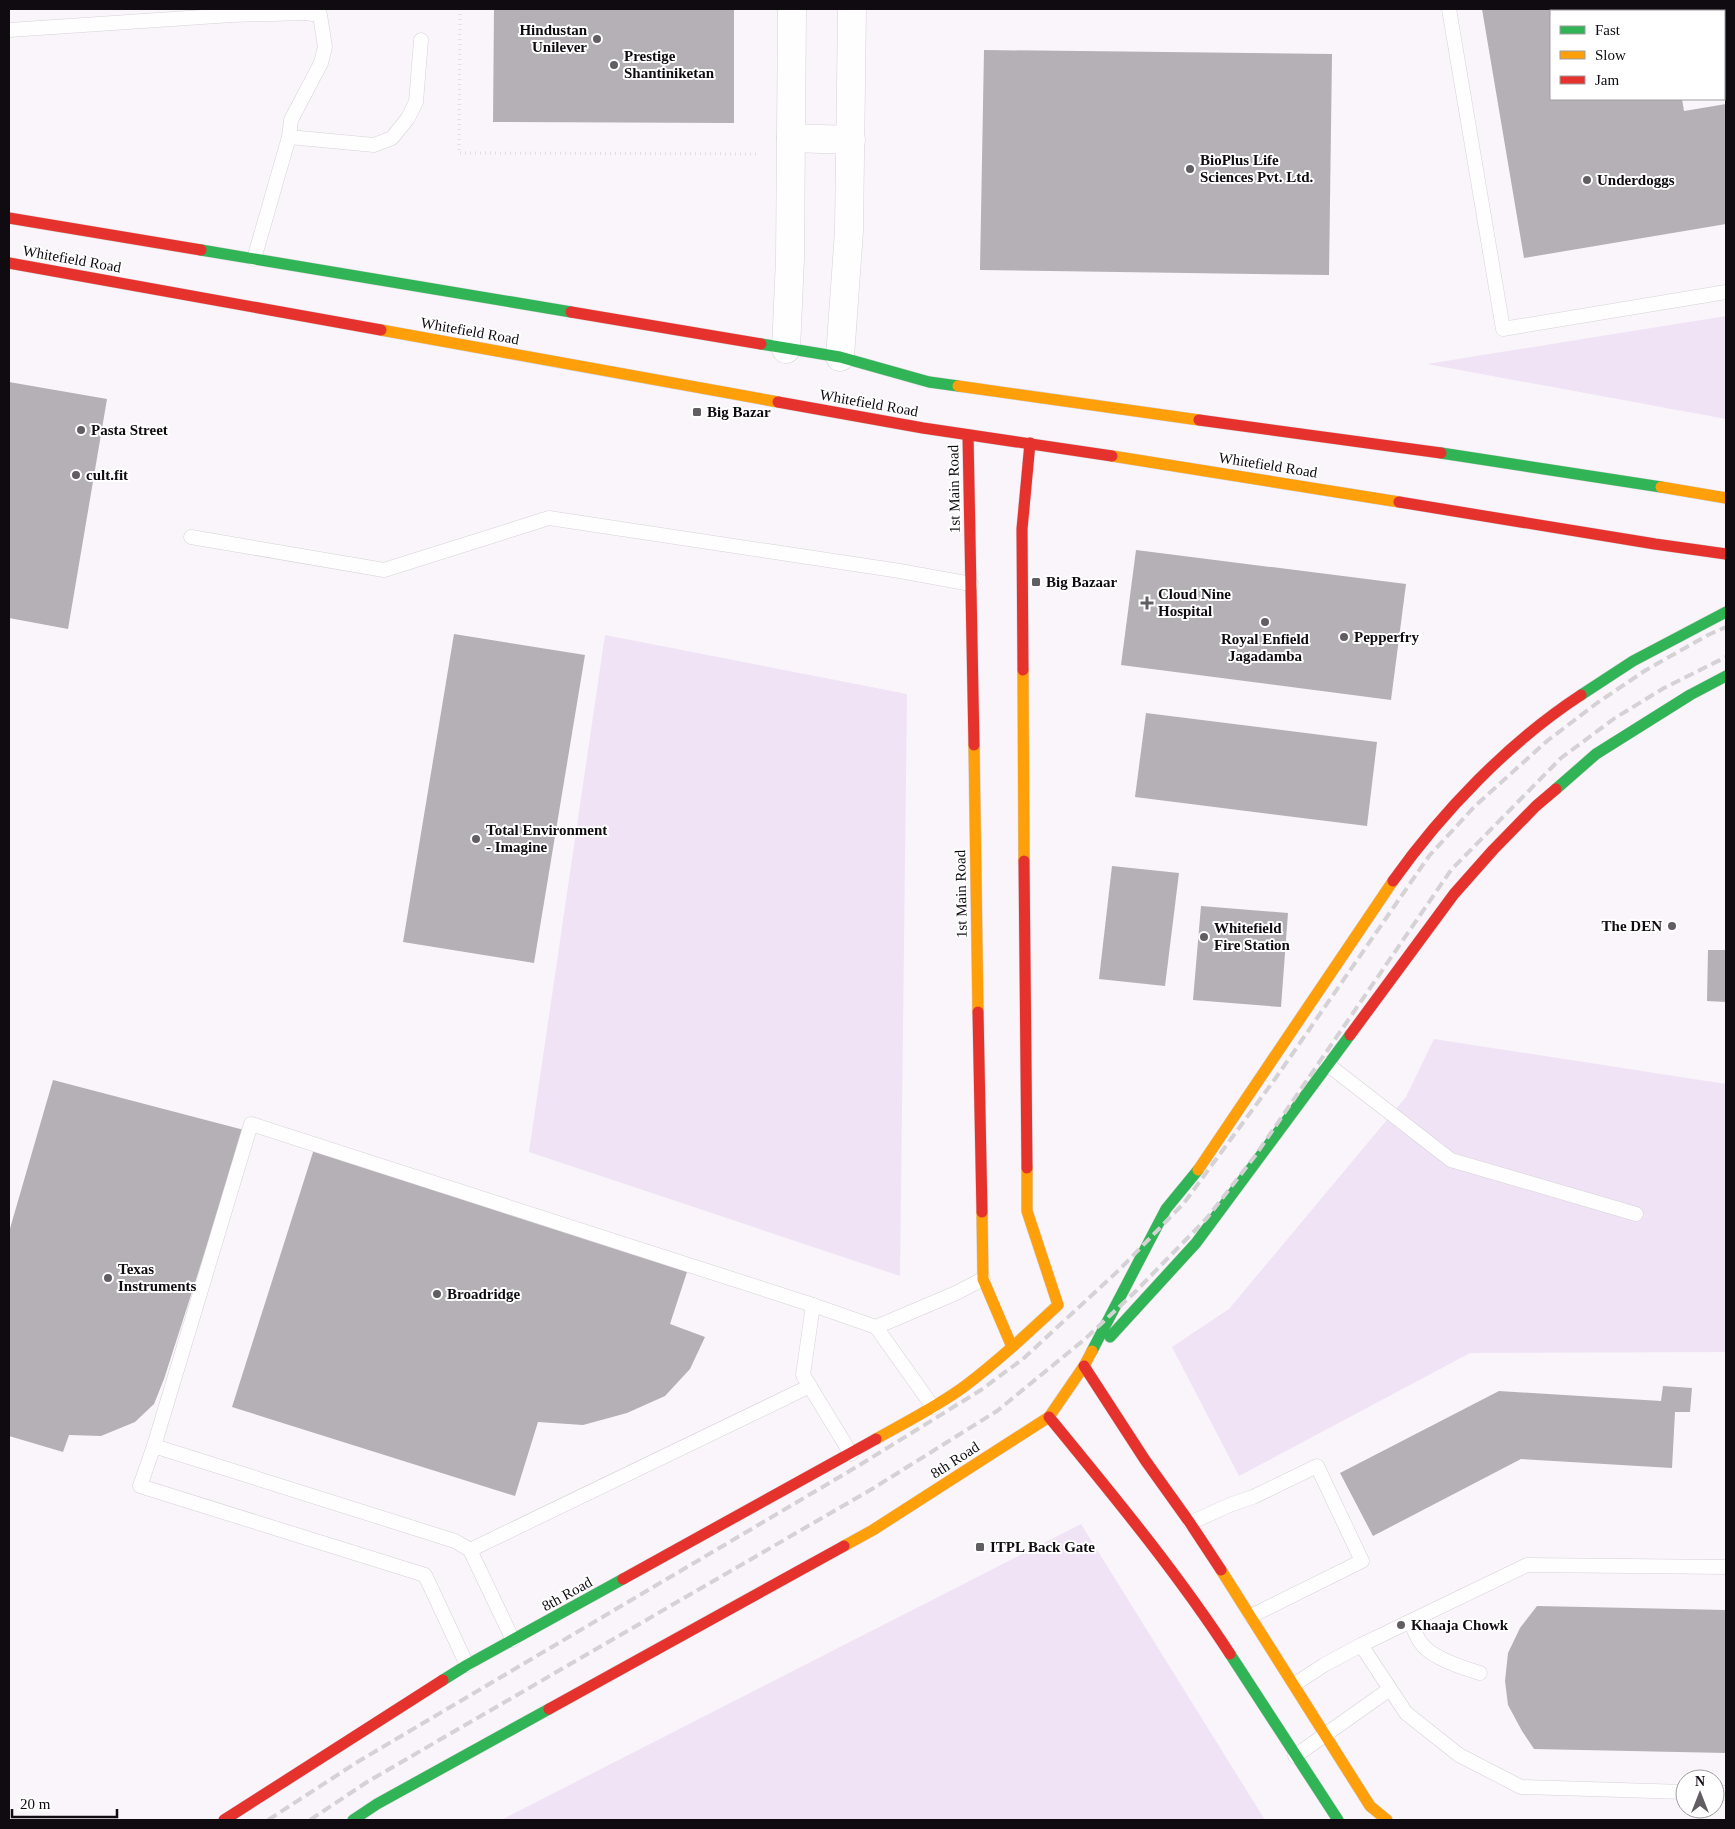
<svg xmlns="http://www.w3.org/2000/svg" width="1735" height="1829" font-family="Georgia,serif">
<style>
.green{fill:#f0e3f6}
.building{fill:#b4b0b6}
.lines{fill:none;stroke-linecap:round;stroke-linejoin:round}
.lane-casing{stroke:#d6d2d7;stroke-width:15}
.street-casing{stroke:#d6d2d7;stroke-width:29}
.fast-casing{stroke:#d6d2d7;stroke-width:12}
.slow-casing{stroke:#d6d2d7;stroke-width:12}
.jam-casing{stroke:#d6d2d7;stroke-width:12}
.path{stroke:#e0dee0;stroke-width:3;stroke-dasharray:1 4;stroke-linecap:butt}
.lane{stroke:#fefefe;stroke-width:14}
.street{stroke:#fefefe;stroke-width:28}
.fast{stroke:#30b455;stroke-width:11}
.slow{stroke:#ff9f0a;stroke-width:11}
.jam{stroke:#e5322d;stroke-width:11}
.rail{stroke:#d4d2d4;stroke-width:4;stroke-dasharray:10 5;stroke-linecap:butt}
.poi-dot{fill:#615d63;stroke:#fff;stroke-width:2}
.labels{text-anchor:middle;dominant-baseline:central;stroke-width:4;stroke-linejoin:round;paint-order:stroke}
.poi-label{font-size:15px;font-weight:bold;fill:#0f0b11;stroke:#fff;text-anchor:start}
.street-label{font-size:15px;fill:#0f0b11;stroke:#fff}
</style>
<rect width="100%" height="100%" fill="#f9f5fa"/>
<g class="green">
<path d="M1726,316V419L1427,364Z"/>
<path d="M605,635L907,694L900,1276L529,1152Z"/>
<path d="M1434,1039L1726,1084V1352L1470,1353L1239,1476L1172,1347L1229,1309L1406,1097Z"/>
<path d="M1081,1524L1265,1820H501Z"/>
</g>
<g class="building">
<path d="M494,9H734V123L493,122Z"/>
<path d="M1482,9H1666L1667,11H1551V99H1682L1684,111L1726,104V224L1524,258Z"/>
<path d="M984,50L1332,54L1329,275L980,270Z"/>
<path d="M9,382L107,399L68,629L9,618Z"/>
<path d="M1136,550L1406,584L1391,700L1121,665Z"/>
<path d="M454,634L585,655L534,963L403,942Z"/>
<path d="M1146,713L1377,742L1367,826L1135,797Z"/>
<path d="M1112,866L1179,873L1165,986L1099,979Z"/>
<path d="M1201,906L1288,913L1281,1007L1193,1000Z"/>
<path d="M1708,950H1726V1002L1707,1001Z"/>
<path d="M53,1080L244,1130L164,1379L154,1404L135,1422L101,1436L69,1435L63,1452L9,1436V1232Z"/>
<path d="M314,1149L648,1255L687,1272L670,1324L705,1337L690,1369L665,1396L627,1413L583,1425L538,1422L515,1496L232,1407Z"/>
<path d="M1663,1386L1692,1388L1690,1412H1675L1672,1468L1521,1459L1373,1536L1340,1473L1499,1391L1661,1401Z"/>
<path d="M1537,1606L1726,1610V1753L1534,1749L1522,1731L1508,1705L1505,1681L1508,1653L1520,1628Z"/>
</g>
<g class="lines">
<g class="lane-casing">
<g id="lane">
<path d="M1449,9L1503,329L1726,292"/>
<path d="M9,30L232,15L306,13L320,15L325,47L321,63L291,120L289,137L374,145L392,138L408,118L416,102L421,40"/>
<path d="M254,259L289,137"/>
<path d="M191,537L384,570L549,518L900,571L971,584"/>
<path d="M1327,1064L1451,1160L1636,1214"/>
<path d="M876,1327L956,1293L983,1279"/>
<path d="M154,1446L455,1541L470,1550L513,1640"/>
<path d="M851,1454L803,1375L813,1305L876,1327L933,1407"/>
<path d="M1190,1523L1232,1504L1253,1497L1317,1466L1362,1561L1251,1616"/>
<path d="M470,1550L810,1386"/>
<path d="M1410,1622C1414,1628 1416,1637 1421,1643C1431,1658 1463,1668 1480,1673"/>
<path d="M1361,1645L1406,1713L1459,1755L1521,1787L1685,1792"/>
<path d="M467,1665L425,1575L140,1486L154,1446L251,1124L813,1305"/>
<path d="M1295,1684L1324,1665L1361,1645L1527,1565L1726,1567"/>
<path d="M1295,1756L1390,1689"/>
<path d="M1715,1792L1726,1793"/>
</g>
</g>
<g class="street-casing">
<g id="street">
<path d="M791,138L851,140"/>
<path d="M786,349L790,259L792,9"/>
<path d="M840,357L849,231L852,9"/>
</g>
</g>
<g class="fast-casing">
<g id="fast">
<path d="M201,250L571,312"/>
<path d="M761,344L840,357L929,382L958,386"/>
<path d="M1441,453L1661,487"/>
<path d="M1581,695L1633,661L1726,612"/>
<path d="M1556,789L1596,754L1690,695L1726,676"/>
<path d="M1110,1337L1196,1243L1350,1035"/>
<path d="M1092,1351L1166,1209L1198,1170"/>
<path d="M1230,1654L1338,1820"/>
<path d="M443,1680L467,1665L623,1579"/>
<path d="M353,1820L377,1804L549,1709"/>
</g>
</g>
<g class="slow-casing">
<g id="slow">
<path d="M381,330L778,402"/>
<path d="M958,386L1199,420"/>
<path d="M1112,456L1399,502"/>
<path d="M1661,487L1726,498"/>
<path d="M1023,670L1024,861"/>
<path d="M974,745L978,1012"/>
<path d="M1198,1170L1393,881"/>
<path d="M982,1212L983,1279L1012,1347"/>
<path d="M876,1439C906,1422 938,1406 965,1386C998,1361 1028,1333 1058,1305L1027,1211V1168"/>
<path d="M844,1546L873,1530L1049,1417L1084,1366L1092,1351"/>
<path d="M1221,1570L1370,1806L1387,1820"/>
</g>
</g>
<g class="jam-casing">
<g id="jam">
<path d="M9,218L201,250"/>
<path d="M9,263L381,330"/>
<path d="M571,312L761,344"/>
<path d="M778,402L923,428L1112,456"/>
<path d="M1199,420L1441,453"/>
<path d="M968,435L974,745"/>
<path d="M1399,502L1655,544L1726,554"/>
<path d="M1023,670L1022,529L1030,443"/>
<path d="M1024,861L1027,1168"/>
<path d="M1393,881C1442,812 1509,742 1581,695"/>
<path d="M978,1012L982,1212"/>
<path d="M1350,1035L1454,894L1493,850L1536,806L1556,789"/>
<path d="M1084,1366L1145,1460L1190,1523L1221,1570"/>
<path d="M1049,1417C1112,1494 1176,1571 1230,1654"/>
<path d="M623,1579L876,1439"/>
<path d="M549,1709L844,1546"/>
<path d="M224,1820L443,1680"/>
</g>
</g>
<path class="path" d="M460,9L459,153L759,154"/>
<use href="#lane" class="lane"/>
<use href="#street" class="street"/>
<use href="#fast" class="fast"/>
<use href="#slow" class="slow"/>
<use href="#jam" class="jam"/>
<g class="rail">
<path d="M268,1820L359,1761L858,1466L981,1390L1024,1358L1119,1270L1184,1203L1275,1079L1429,856L1475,806L1547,741L1597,703L1646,670L1708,635L1726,627"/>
<path d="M310,1820L367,1782L872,1489L997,1411L1085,1339L1134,1293L1207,1218L1255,1156L1451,870L1561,758L1615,718L1664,688L1726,657"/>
</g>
</g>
<g class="poi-dot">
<circle cx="597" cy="39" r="5"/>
<circle cx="614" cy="65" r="5"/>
<circle cx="1190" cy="169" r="5"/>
<circle cx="1587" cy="180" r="5"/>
<rect x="692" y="407" width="10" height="10" rx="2.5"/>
<circle cx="81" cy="430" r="5"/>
<circle cx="76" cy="475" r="5"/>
<rect x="1031" y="577" width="10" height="10" rx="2.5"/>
<path d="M1144.5 595.5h5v5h5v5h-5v5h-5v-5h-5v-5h5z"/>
<circle cx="1265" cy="622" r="5"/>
<circle cx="1344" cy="637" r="5"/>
<circle cx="476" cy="839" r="5"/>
<circle cx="1672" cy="926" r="5"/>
<circle cx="1204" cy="937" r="5"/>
<circle cx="108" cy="1278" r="5"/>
<circle cx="437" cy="1294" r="5"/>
<rect x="975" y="1542" width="10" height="10" rx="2.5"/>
<circle cx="1401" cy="1625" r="5"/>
</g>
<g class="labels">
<g class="poi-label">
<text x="587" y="30" text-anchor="end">Hindustan<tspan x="587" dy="17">Unilever</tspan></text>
<text x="624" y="56">Prestige<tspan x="624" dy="17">Shantiniketan</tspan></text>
<text x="1200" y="160">BioPlus Life<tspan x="1200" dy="17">Sciences Pvt. Ltd.</tspan></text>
<text x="1597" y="180">Underdoggs</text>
<text x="707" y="412">Big Bazar</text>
<text x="91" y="430">Pasta Street</text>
<text x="86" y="475">cult.fit</text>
<text x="1046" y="582">Big Bazaar</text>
<text x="1158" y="594">Cloud Nine<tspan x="1158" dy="17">Hospital</tspan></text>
<text x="1354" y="637">Pepperfry</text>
<text x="1265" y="639" text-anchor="middle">Royal Enfield<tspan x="1265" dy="17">Jagadamba</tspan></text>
<text x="486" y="830">Total Environment<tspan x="486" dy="17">- Imagine</tspan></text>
<text x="1662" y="926" text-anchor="end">The DEN</text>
<text x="1214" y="928">Whitefield<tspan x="1214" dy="17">Fire Station</tspan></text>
<text x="118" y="1269">Texas<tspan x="118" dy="17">Instruments</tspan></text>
<text x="447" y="1294">Broadridge</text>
<text x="990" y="1547">ITPL Back Gate</text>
<text x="1411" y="1625">Khaaja Chowk</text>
</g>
<g class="street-label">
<text transform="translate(72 259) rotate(10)">Whitefield Road</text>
<text transform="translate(470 331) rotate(10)">Whitefield Road</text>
<text transform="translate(869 403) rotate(10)">Whitefield Road</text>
<text transform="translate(1268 465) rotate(9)">Whitefield Road</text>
<text transform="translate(954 489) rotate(-91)">1st Main Road</text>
<text transform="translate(961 894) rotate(-91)">1st Main Road</text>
<text transform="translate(955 1460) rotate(-33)">8th Road</text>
<text transform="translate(567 1594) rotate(-29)">8th Road</text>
</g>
</g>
<rect width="1735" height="1829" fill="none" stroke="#0f0b11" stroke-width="20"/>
<rect x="1550" y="10" width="175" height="90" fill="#ffffff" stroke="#9f9da0"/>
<rect x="1560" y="26" width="25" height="8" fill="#30b455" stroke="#9f9da0"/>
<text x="1595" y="35" font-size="15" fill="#0f0b11">Fast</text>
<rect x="1560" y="51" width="25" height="8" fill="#ff9f0a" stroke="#9f9da0"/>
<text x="1595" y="60" font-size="15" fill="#0f0b11">Slow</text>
<rect x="1560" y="76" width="25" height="8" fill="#e5322d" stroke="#9f9da0"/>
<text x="1595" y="85" font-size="15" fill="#0f0b11">Jam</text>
<g transform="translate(1700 1794)"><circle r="24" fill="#ffffff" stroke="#9f9da0"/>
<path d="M0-4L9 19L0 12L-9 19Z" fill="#615d63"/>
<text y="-8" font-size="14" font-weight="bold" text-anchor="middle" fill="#0f0b11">N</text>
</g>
<path d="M12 1809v8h105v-8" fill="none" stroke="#0f0b11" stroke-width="2.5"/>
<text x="20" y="1809" font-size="15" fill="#0f0b11" stroke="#ffffff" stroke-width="4" paint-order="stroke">20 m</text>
</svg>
